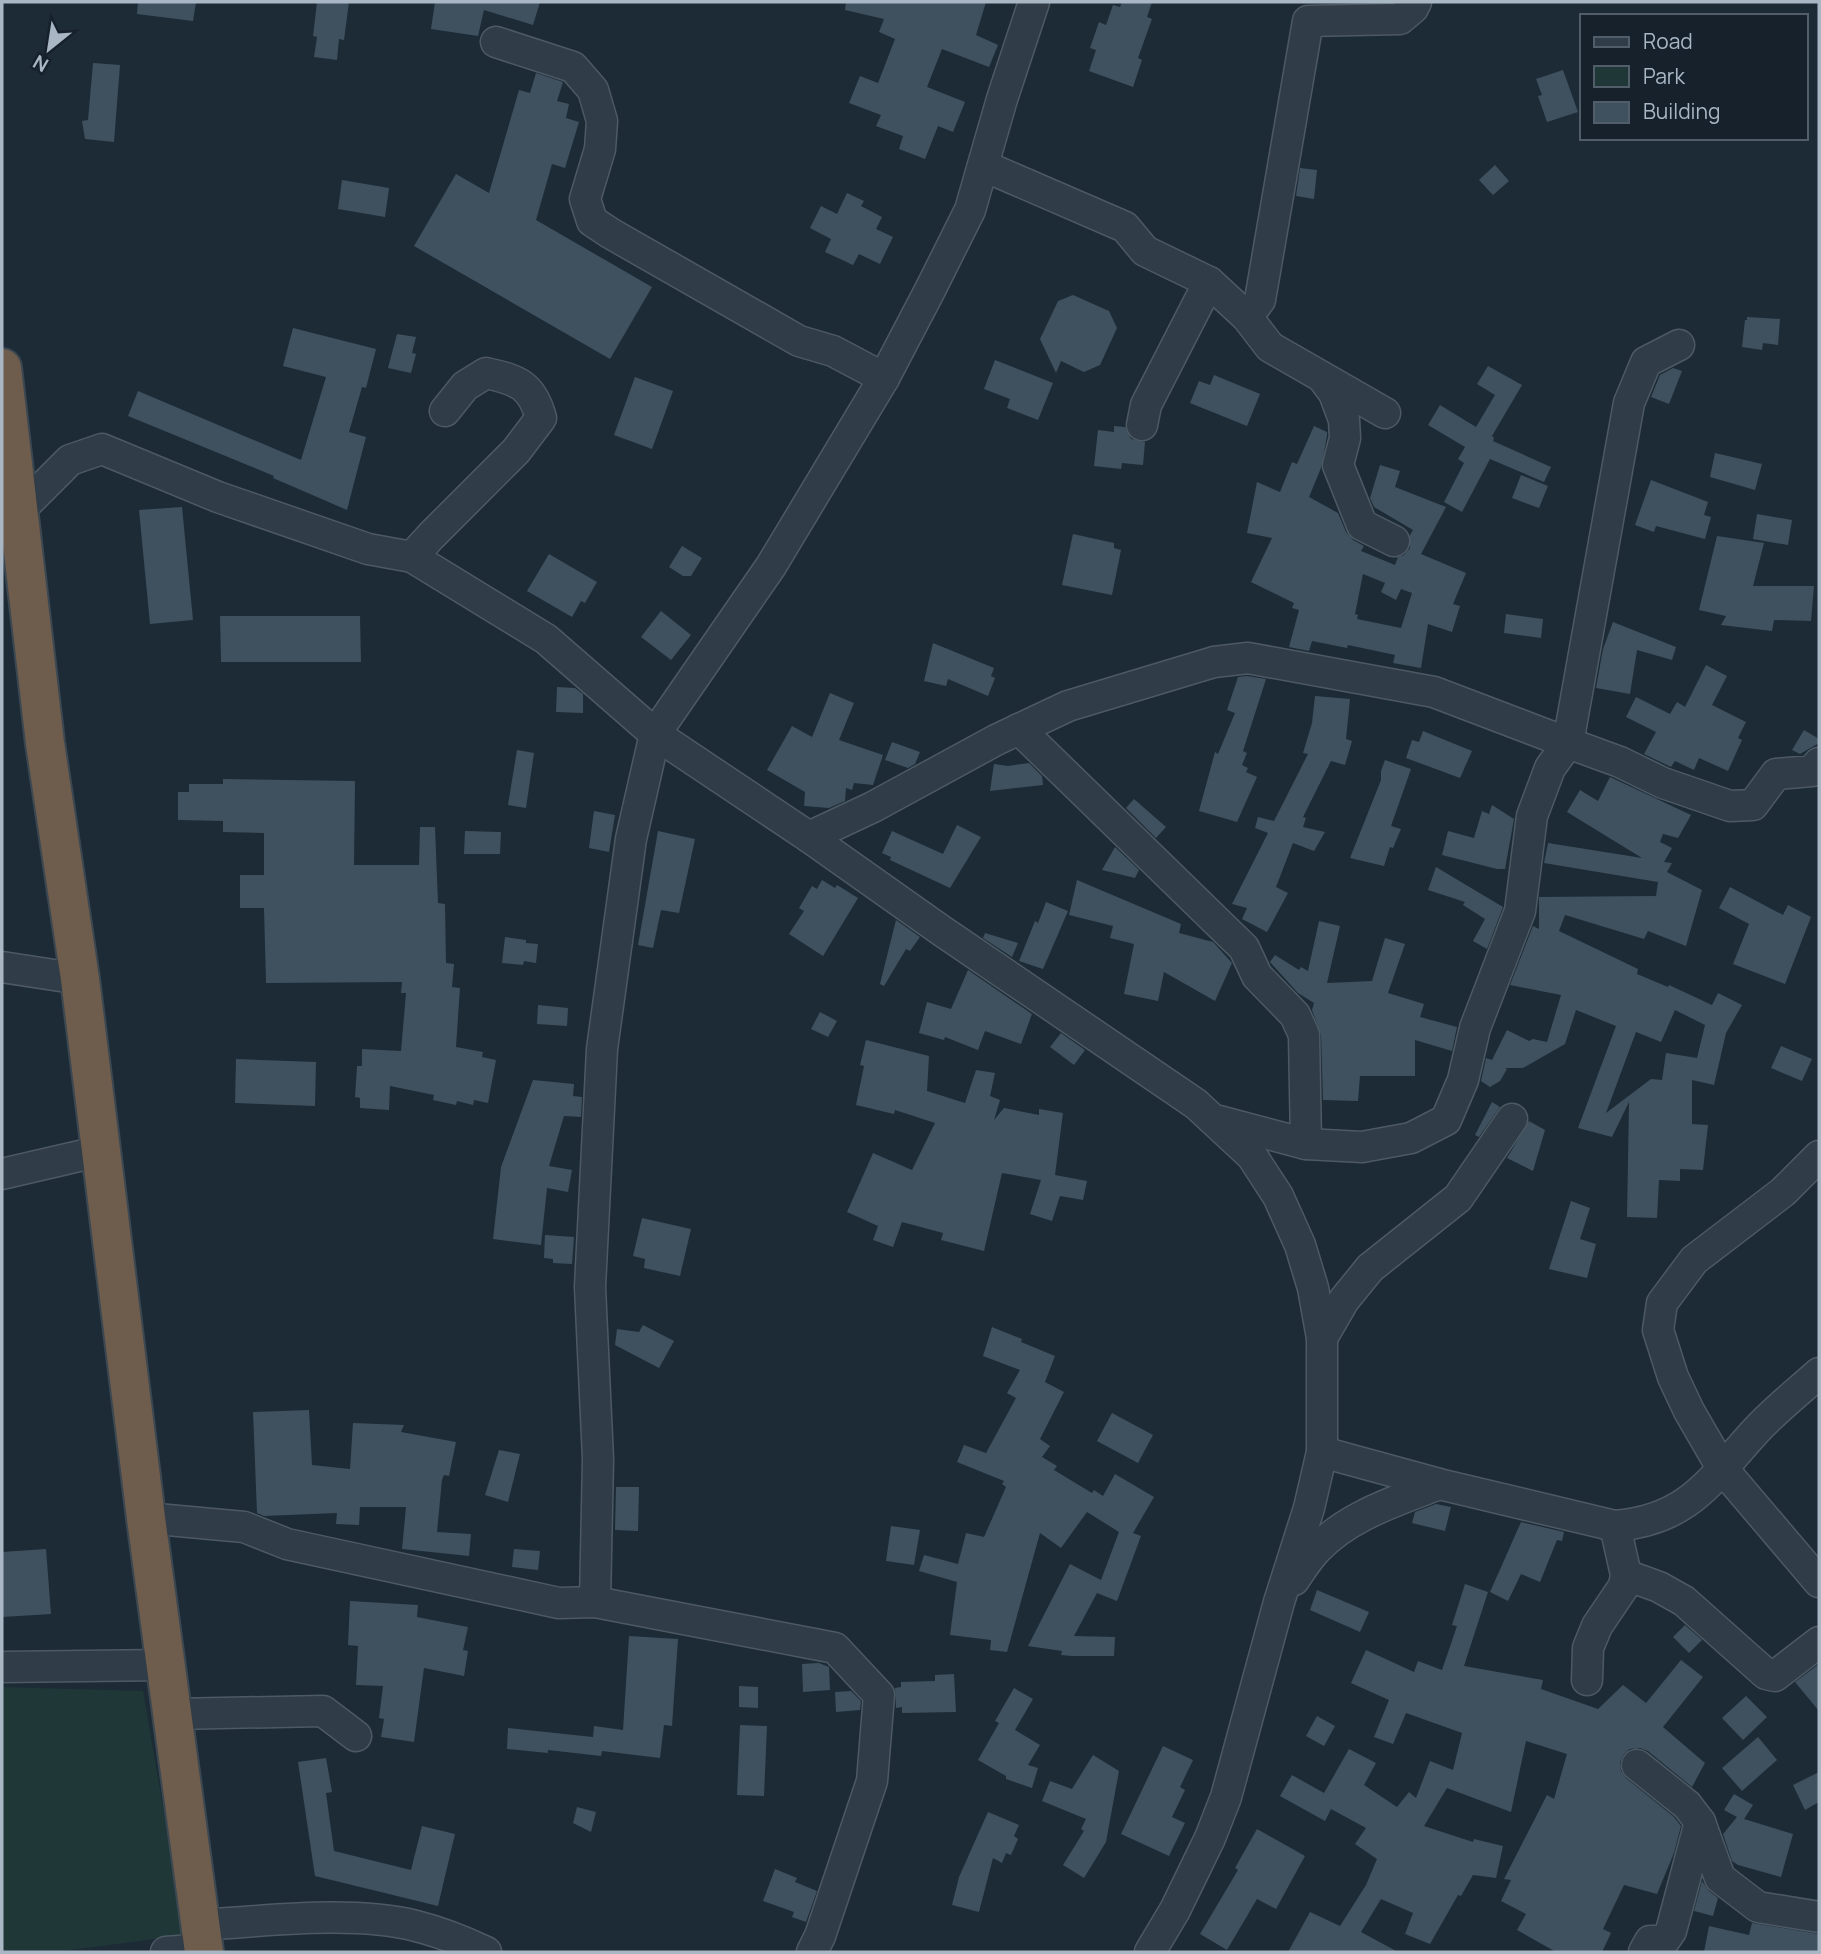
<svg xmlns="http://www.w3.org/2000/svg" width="1821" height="1954" font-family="Manrope,sans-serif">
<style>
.green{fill:#1f3737}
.building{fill:#3f515f;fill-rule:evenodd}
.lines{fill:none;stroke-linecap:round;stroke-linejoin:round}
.minor-casing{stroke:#4d5a65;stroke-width:33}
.highway-casing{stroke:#3b4751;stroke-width:42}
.minor{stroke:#303c47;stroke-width:30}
.highway{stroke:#6e5c4c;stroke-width:38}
</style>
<rect width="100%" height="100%" fill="#1d2b36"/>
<path class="green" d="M2,1687L143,1691L185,1935L55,1952H2Z"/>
<g class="building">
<path d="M138,2H196L193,21L137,14Z"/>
<path d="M317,2H349L344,40L339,39L337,60L314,57L317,37L313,36Z"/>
<path d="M435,2H540L533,25L484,10L478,36L431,29Z"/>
<path d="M846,2H986L976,35L998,45L989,67L942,49L927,87L965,102L953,132L938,126L925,159L899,149L903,136L876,126L881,115L849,103L860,76L878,83L895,39L879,32L884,19L845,10Z"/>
<path d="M1122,2H1152L1147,17L1152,19L1138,58L1142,60L1133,87L1089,71L1096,50L1090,48L1099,22L1106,25L1113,5L1120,7Z"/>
<path d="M93,63L120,65L114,142L85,139L82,121L88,120Z"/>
<path d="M1563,70L1578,112L1547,122L1538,96L1542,95L1536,79Z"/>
<path d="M536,73L563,82L557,101L569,104L566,118L579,122L565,168L552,164L536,220L652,287L610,359L414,246L456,174L489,193L519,90L530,93Z"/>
<path d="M1495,165L1509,181L1493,195L1479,180Z"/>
<path d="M1300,168L1317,170L1314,199L1296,196Z"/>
<path d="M342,180L389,188L385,217L338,209Z"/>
<path d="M847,193L864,201L861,206L882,217L876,229L893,237L880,264L859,254L853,265L825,252L831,239L810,228L821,206L837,214Z"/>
<path d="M1073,295L1109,311L1117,328L1100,365L1084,372L1061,361L1056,373L1040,339L1058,301Z"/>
<path d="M1747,317L1780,319L1778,345L1763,343L1762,350L1742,347L1745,320H1747Z"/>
<path d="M293,328L376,349L366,388L362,387L349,432L366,437L347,510L273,478L274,476L128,416L138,391L301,460L326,377L283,366Z"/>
<path d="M397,334L416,337L412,353L416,354L411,373L388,368Z"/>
<path d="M995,360L1053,383L1038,420L1007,408L1010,399L984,389Z"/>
<path d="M1488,366L1522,385L1492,436L1494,438L1493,441L1551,467L1544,482L1490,459L1462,512L1444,502L1464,463L1458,459L1465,447L1428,425L1440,405L1476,427L1495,395L1477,384Z"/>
<path d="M1673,368L1682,371L1669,404L1651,397L1660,375Z"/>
<path d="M1214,375L1260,394L1247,426L1190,403L1199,381L1210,385Z"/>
<path d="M635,377L673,391L652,449L614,435Z"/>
<path d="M1114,426L1125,427L1131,439L1145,442L1143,465L1122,463L1121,469L1094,466L1098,430L1114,432Z"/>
<path d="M1314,426L1327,432V436L1321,468L1309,497L1338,513L1346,532L1353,540L1364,546L1361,551L1395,565L1398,557L1404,555L1410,548V535L1413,530L1374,507L1370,498L1380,465L1400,471L1395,487L1446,507L1421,554L1466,573L1453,604L1460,606L1452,632L1428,624L1421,668L1393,663L1395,655L1348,645L1347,648L1312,641L1309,651L1289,647L1299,610L1292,608L1294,603L1251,582L1272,538L1247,533L1257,482L1280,492L1292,462L1297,464ZM1363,574L1385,583L1381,592L1396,600L1401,589L1412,593L1401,628L1357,619L1358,615L1355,614Z"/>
<path d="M1715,453L1762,464L1755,490L1710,477Z"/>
<path d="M1521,475L1548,486L1539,508L1512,498Z"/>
<path d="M1651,480L1708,502L1704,515L1711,517L1705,539L1656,526L1654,532L1635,525Z"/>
<path d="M182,507L193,620L150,624L139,510Z"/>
<path d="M1757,514L1792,520L1788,545L1753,539Z"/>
<path d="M1073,534L1114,543V548L1121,550L1112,595L1062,585Z"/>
<path d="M1717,536L1764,543L1753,586H1814L1811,621L1774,620L1772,631L1721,625L1726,616L1699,610Z"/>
<path d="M682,546L702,558L691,576H683L669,567Z"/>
<path d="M549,554L597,582L585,603L581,601L572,617L527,591Z"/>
<path d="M661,611L691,635L671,660L641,637Z"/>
<path d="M1506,614L1543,619L1541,638L1504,633Z"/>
<path d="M220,616H360L361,662H221Z"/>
<path d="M1613,622L1676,647L1672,660L1637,650L1630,694L1596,688L1603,649Z"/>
<path d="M933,643L994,668L991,676L995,678L988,696L948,679L946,686L924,681Z"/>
<path d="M1706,665L1727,676L1712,705L1746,722L1738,738L1742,740L1728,771L1699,758L1694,770L1675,761L1671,767L1644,754L1656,732L1626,717L1636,697L1670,714L1677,702L1685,707Z"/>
<path d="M1247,676L1266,679L1243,751L1247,753L1242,765L1248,768L1246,772L1257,777L1237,822L1199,811L1215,752L1218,754L1235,713L1227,710L1238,677Z"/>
<path d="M557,687L575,688L583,694V713L556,712Z"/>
<path d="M830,693L854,703L839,740L883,755L873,785L854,783L852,790L846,788L845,801L829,808L804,806L805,792L767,770L792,726L812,737Z"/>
<path d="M1315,696L1350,699L1346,739L1352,741L1345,765L1331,761L1303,817L1306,818L1303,827L1325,832L1314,851L1293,843L1276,887L1288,893L1267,932L1242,919L1247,908L1232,904L1268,833L1255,828L1258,817L1274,821L1308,754L1303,753L1312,723Z"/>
<path d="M1804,730L1819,739V743L1800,754L1792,750Z"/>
<path d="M1423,731L1472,751L1460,778L1406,758L1412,740L1419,742Z"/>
<path d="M892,742L920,752L915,764L908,768L885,760Z"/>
<path d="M517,750L534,753L526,808L508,805Z"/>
<path d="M1385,760L1411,769L1391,826L1401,829L1393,848L1390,847L1384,866L1350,858L1381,780V771Z"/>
<path d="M1029,763L1042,776L1043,785L990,791L994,764L1008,766Z"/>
<path d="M1610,777L1691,815L1678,838L1663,834L1660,842L1672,848L1664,862L1672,863L1667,872L1702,890L1686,946L1648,931L1644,939L1565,915L1559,931L1638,969L1637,974L1668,987L1669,985L1712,1005L1718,993L1742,1005L1726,1033L1714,1085L1692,1080V1124L1708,1125L1703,1170L1680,1169V1181L1659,1180L1657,1218L1627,1217L1629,1102L1612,1137L1578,1128L1616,1026L1576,1010L1565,1044L1523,1068H1505L1507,1069L1500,1081L1490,1087L1481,1081L1486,1058L1492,1060L1507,1030L1529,1041L1533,1039L1547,1042L1561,995L1510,985L1533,926L1539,929V897L1656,896L1658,882L1544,863L1548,843L1642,858L1567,812L1580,790L1598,801ZM1675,1010L1705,1025L1697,1058L1666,1053L1662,1080L1651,1079L1606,1113L1636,1032L1661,1042Z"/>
<path d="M223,779L355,781L354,865H419L420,827H435L438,903L445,904L446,963L454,964L452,987L460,988L456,1047L483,1052L482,1057L496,1060L488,1103L474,1100L473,1105L457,1101L456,1105L433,1100L434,1095L390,1086L389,1110L360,1108V1098L355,1097L357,1066H362V1049L401,1051L406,993H401L402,982L266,983L264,908H240V875H264V833L223,832V821L178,820V792H189V784H223Z"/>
<path d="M1134,799L1166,827L1156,838L1126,808Z"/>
<path d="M1492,805L1514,819L1505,869H1497L1442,855L1448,831L1474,838L1482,811L1489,814Z"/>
<path d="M594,811L615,815L609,852L589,848Z"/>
<path d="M957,825L981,837L950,888L890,860L891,857L882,853L892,831L943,854Z"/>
<path d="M465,831L501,832L500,854H464Z"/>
<path d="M658,831L695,839L679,913L661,910L653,948L638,945Z"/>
<path d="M1115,847L1139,870L1135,878L1102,870Z"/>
<path d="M1436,867L1503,907L1487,949L1473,941L1485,919L1463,905L1465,902L1428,890Z"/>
<path d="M822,880L835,888L837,885L858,898L823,956L789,934L804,911L799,908L812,886L817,889Z"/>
<path d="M1077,880L1181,924L1179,933L1213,942L1232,963L1215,1001L1164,972L1158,1001L1124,994L1134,944L1110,938L1113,926L1069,915Z"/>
<path d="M1730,887L1783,915L1788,905L1811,917L1785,984L1733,964L1749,924L1719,908Z"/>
<path d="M1046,902L1068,911L1043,969L1019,961L1035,921L1038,923Z"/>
<path d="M896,920L920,937L910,951L906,949L884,986L880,984Z"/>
<path d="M1319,921L1340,926L1327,983L1372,981L1385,938L1405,944L1388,993L1424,1004L1420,1017L1457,1027L1452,1051L1415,1040V1076H1360L1358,1101L1323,1100L1321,1035L1312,1010L1314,1003L1298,993L1270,962L1275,955L1299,970L1301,967L1308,971Z"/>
<path d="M985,933L1018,943L1012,957L983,938Z"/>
<path d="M505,937L526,940V943L538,944L536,963L524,961L523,965L502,963Z"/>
<path d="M968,970L1032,1014L1021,1044L985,1031L978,1050L945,1037L944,1040L919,1033L927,1002L951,1009Z"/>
<path d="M538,1005L568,1008L567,1026L537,1024Z"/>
<path d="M820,1012L837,1021L828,1037L811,1029Z"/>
<path d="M1061,1033L1085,1050L1074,1065L1050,1047Z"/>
<path d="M866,1040L929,1056L927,1091L965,1103L976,1070L995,1073L990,1096L1000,1100L994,1120L1004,1108L1039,1115V1109L1063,1113L1055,1175L1087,1181L1083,1200L1060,1196L1052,1221L1030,1214L1041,1180L1002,1173L984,1251L941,1240L943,1233L902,1222L893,1247L873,1240L878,1226L847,1212L873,1153L912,1170L935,1123L895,1110L894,1114L856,1105L864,1066L860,1065Z"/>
<path d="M1781,1046L1812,1059L1802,1081L1771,1068Z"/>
<path d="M236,1059L316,1062L315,1106L235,1103Z"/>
<path d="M533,1080L574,1084L573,1096L582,1097L581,1117L564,1116L549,1166L572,1170L568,1192L547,1188L541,1245L493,1239L501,1167Z"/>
<path d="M1492,1102L1500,1107L1479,1137L1475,1135Z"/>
<path d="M1529,1121L1545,1130L1533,1171L1507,1158Z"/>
<path d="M1571,1201L1590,1208L1580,1239L1596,1244L1587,1278L1549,1269Z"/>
<path d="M642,1218L691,1229L680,1276L644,1268L645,1259L633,1256Z"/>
<path d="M545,1235L574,1237L572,1264L553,1263V1259L544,1258Z"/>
<path d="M643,1325L674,1341L659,1368L615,1345L617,1329L639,1332Z"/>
<path d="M992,1327L1022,1339L1021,1342L1055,1356L1045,1382L1064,1392L1040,1439L1050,1446L1042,1457L1057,1466L1054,1470L1092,1493L1094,1490L1103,1496L1115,1474L1154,1497L1133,1533L1141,1536L1117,1601L1097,1593L1074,1636L1115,1637L1114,1656H1072L1061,1655L1062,1651L1028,1646L1070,1564L1101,1580L1119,1532L1087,1512L1061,1548L1040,1533L1007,1652L990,1650L991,1640L950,1635L957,1582L919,1571L924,1555L958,1564L966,1533L984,1537L1006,1487L1002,1484L1004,1481L957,1462L964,1445L986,1453L1016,1398L1007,1393L1020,1370L983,1356Z"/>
<path d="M309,1410L312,1465L350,1469L353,1423L404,1425L401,1432L456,1442L449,1476L444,1475L442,1480L437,1532L471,1534L469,1556L402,1549L406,1507H360L359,1525L336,1524L337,1513L264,1516L257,1513L253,1412Z"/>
<path d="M1112,1413L1153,1435L1138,1463L1097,1441Z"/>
<path d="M499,1450L520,1454L508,1502L485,1495Z"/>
<path d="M616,1487H639L638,1531L615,1530Z"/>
<path d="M1436,1504L1451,1507L1445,1531L1412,1523L1415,1512Z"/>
<path d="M1521,1522L1564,1532L1562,1541L1557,1540L1540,1582L1521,1574L1508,1601L1490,1592Z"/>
<path d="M891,1526L920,1530L914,1565L886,1561Z"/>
<path d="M46,1549L51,1614L2,1617V1552Z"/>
<path d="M514,1549L540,1551L538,1570L512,1567Z"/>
<path d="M1465,1584L1488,1592L1464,1666L1543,1680L1541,1689L1598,1709L1623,1685L1646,1703L1681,1660L1703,1677L1663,1727L1705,1763L1692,1787L1648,1751L1640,1748L1630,1749L1624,1754L1620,1762L1621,1771L1626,1778L1674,1817L1681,1826L1674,1853L1657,1894L1624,1885L1603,1929L1611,1933L1602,1952H1556L1517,1930L1526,1914L1501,1901L1511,1880L1504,1879L1547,1795L1554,1799L1567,1754L1526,1741L1511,1812L1447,1788L1424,1826L1473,1842L1474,1839L1503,1846L1496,1878L1473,1875L1461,1896L1458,1895L1430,1944L1405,1934L1413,1913L1381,1899L1361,1932L1398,1952H1288L1310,1912L1340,1926L1366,1885L1377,1859L1355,1844L1366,1828L1331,1809L1325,1821L1280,1796L1292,1775L1324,1793L1349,1749L1376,1763L1364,1785L1397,1807L1409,1792L1416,1798L1430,1761L1453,1770L1462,1733L1406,1713L1393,1744L1374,1737L1389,1700L1351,1683L1366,1650L1414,1672L1418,1661L1442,1670L1457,1626L1452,1625Z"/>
<path d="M1317,1590L1369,1612L1360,1632L1310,1610Z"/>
<path d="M350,1601L418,1605L417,1617L468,1627L463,1650L468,1651L464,1676L424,1668L414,1742L381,1737L384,1719L379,1718L383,1686L356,1685L358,1646L348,1645Z"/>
<path d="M1685,1625L1702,1640L1689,1653L1673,1637Z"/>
<path d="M629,1636L678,1639L672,1726L664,1725L660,1758L602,1751L601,1756L548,1750V1753L507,1749L508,1728L593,1737L594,1726L623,1730Z"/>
<path d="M819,1663L829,1667L830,1690L803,1692L802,1664Z"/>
<path d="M1819,1664V1711L1795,1682Z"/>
<path d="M954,1674L956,1712L902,1713V1707L896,1708L895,1688L901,1687V1682L935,1681V1675Z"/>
<path d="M739,1686L758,1687V1708L739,1707Z"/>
<path d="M1014,1688L1033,1699L1015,1730L1040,1745L1028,1765L1038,1768L1032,1788L1006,1779V1776L978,1760L999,1723L995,1721Z"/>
<path d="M851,1691L861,1701L860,1710L836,1712L835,1692Z"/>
<path d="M1746,1696L1767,1717L1743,1740L1722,1718Z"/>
<path d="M1317,1716L1335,1726L1324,1746L1306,1736Z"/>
<path d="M740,1725L767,1726L764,1796L737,1795Z"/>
<path d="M1758,1737L1777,1760L1742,1791L1722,1768Z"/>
<path d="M1163,1746L1193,1760L1180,1787L1185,1790L1172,1817L1185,1823L1169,1856L1121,1834Z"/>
<path d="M1093,1755L1119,1771L1106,1842L1084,1878L1063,1865L1084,1831L1081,1829L1086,1819L1042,1801L1050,1781L1072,1789Z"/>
<path d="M326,1758L332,1792L326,1793L334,1851L411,1870L422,1826L455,1834L438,1906L315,1876L298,1762Z"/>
<path d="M1819,1772V1802L1805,1810L1793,1785Z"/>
<path d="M1734,1794L1753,1805L1744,1819L1793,1834L1781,1877L1738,1865L1732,1861L1723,1834L1737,1817L1724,1810Z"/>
<path d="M577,1807L596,1812L591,1832L573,1823Z"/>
<path d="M988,1812L1019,1825L1014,1836L1018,1839L1011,1855L1006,1853L1002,1863L993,1858L979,1912L952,1905L959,1877Z"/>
<path d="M1257,1829L1305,1856L1276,1909L1257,1899L1227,1950L1200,1934L1238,1870L1235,1868Z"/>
<path d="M775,1869L797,1878L795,1882L817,1891L806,1922L792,1917L794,1912L763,1901Z"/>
<path d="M1702,1881L1709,1891L1718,1898L1713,1916L1694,1911Z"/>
<path d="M1752,1923L1819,1934V1952H1704L1709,1926L1749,1935Z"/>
</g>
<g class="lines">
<g class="minor-casing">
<g id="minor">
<path d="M496,42L573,67L593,90L602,121L600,149L585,199L592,221L610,233L799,341L833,351L884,378"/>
<path d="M984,166L1125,227L1145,251L1209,282L1247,317L1270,347L1385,413"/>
<path d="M1247,317L1260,300L1308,21L1400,19L1413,8L1416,2"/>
<path d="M1325,381L1334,393L1344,420L1345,438L1338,465L1362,525L1394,541"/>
<path d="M1142,425L1146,405L1209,282"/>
<path d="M19,511L70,460L102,449L218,497L368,549L412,557L546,639L655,734L809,837L942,931L1196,1104L1252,1156L1278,1196L1300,1245L1313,1288L1322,1338V1452L1309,1508L1279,1602L1226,1797L1210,1838L1175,1910L1150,1952"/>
<path d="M412,557L431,536L516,451L541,418C532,385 518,380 486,373L465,386L445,411"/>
<path d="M1019,729L1244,948L1257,976L1295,1015L1304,1035L1306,1144"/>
<path d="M809,837L873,807L996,740L1068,706L1214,662L1248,658L1434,692L1568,743L1629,403L1646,362L1679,345"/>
<path d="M2,967L80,979"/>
<path d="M1219,1121L1306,1144L1362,1147L1411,1138L1446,1120L1463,1080L1475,1028L1520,911L1532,816L1550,768L1568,743L1620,762L1663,783L1730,806L1753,805L1776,774L1812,771L1819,763"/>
<path d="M1819,1156L1783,1192L1694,1260L1662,1303L1658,1330L1673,1377L1689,1411L1722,1468L1819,1582"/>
<path d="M2,1174L101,1151"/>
<path d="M1322,1338L1344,1300L1370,1268L1458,1198L1512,1119"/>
<path d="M1322,1452L1439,1484L1615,1526C1686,1520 1708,1484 1752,1435C1772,1412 1797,1393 1819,1373"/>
<path d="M146,1518L244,1527L287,1544L559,1603L595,1602L835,1648L879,1695L872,1781L820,1936L812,1952"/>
<path d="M1626,1575L1659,1587L1684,1601L1766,1674L1775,1676L1819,1642"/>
<path d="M1294,1580C1301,1570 1308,1558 1317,1549C1349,1515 1397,1501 1439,1484"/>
<path d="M595,1602L598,1459L590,1287L602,1049L631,839L655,734L771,566L884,378L930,290L970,210L1002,99L1034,2"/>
<path d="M2,1667L166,1665"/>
<path d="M1587,1680L1588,1648L1597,1626L1624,1586L1626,1575L1615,1526"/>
<path d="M173,1714L323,1711L356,1736"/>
<path d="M1637,1765L1687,1805L1700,1822L1720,1878L1758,1907L1819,1917"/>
<path d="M201,1925C266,1921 353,1910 416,1926C440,1932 463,1941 486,1952"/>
<path d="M166,1952L204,1949"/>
<path d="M1644,1952L1650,1941H1664L1671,1931L1700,1822"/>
</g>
</g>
<g class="highway-casing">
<path id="highway" d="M2,368L45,743L80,979L146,1518L204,1952"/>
</g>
<use href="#minor" class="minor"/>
<use href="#highway" class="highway"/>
</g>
<rect width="1821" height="1954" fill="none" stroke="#a9b7c5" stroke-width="7"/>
<rect x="1580" y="14" width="228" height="126" fill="#16212b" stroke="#515d69" stroke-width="2"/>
<rect x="1594" y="37" width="35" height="10" fill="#303c47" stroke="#515d69" stroke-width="2"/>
<text x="1643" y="49" font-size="21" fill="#a9b7c5">Road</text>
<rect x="1594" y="66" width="35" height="21" fill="#1f3737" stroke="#515d69" stroke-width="2"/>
<text x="1643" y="84" font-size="21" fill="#a9b7c5">Park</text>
<rect x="1594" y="102" width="35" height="21" fill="#3f515f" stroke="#515d69" stroke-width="2"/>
<text x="1643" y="119" font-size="21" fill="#a9b7c5">Building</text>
<g transform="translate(49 49) rotate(210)" stroke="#16212b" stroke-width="5" paint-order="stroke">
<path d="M0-5L12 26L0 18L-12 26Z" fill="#a9b7c5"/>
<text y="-10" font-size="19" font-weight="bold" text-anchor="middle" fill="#a9b7c5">N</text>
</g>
</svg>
